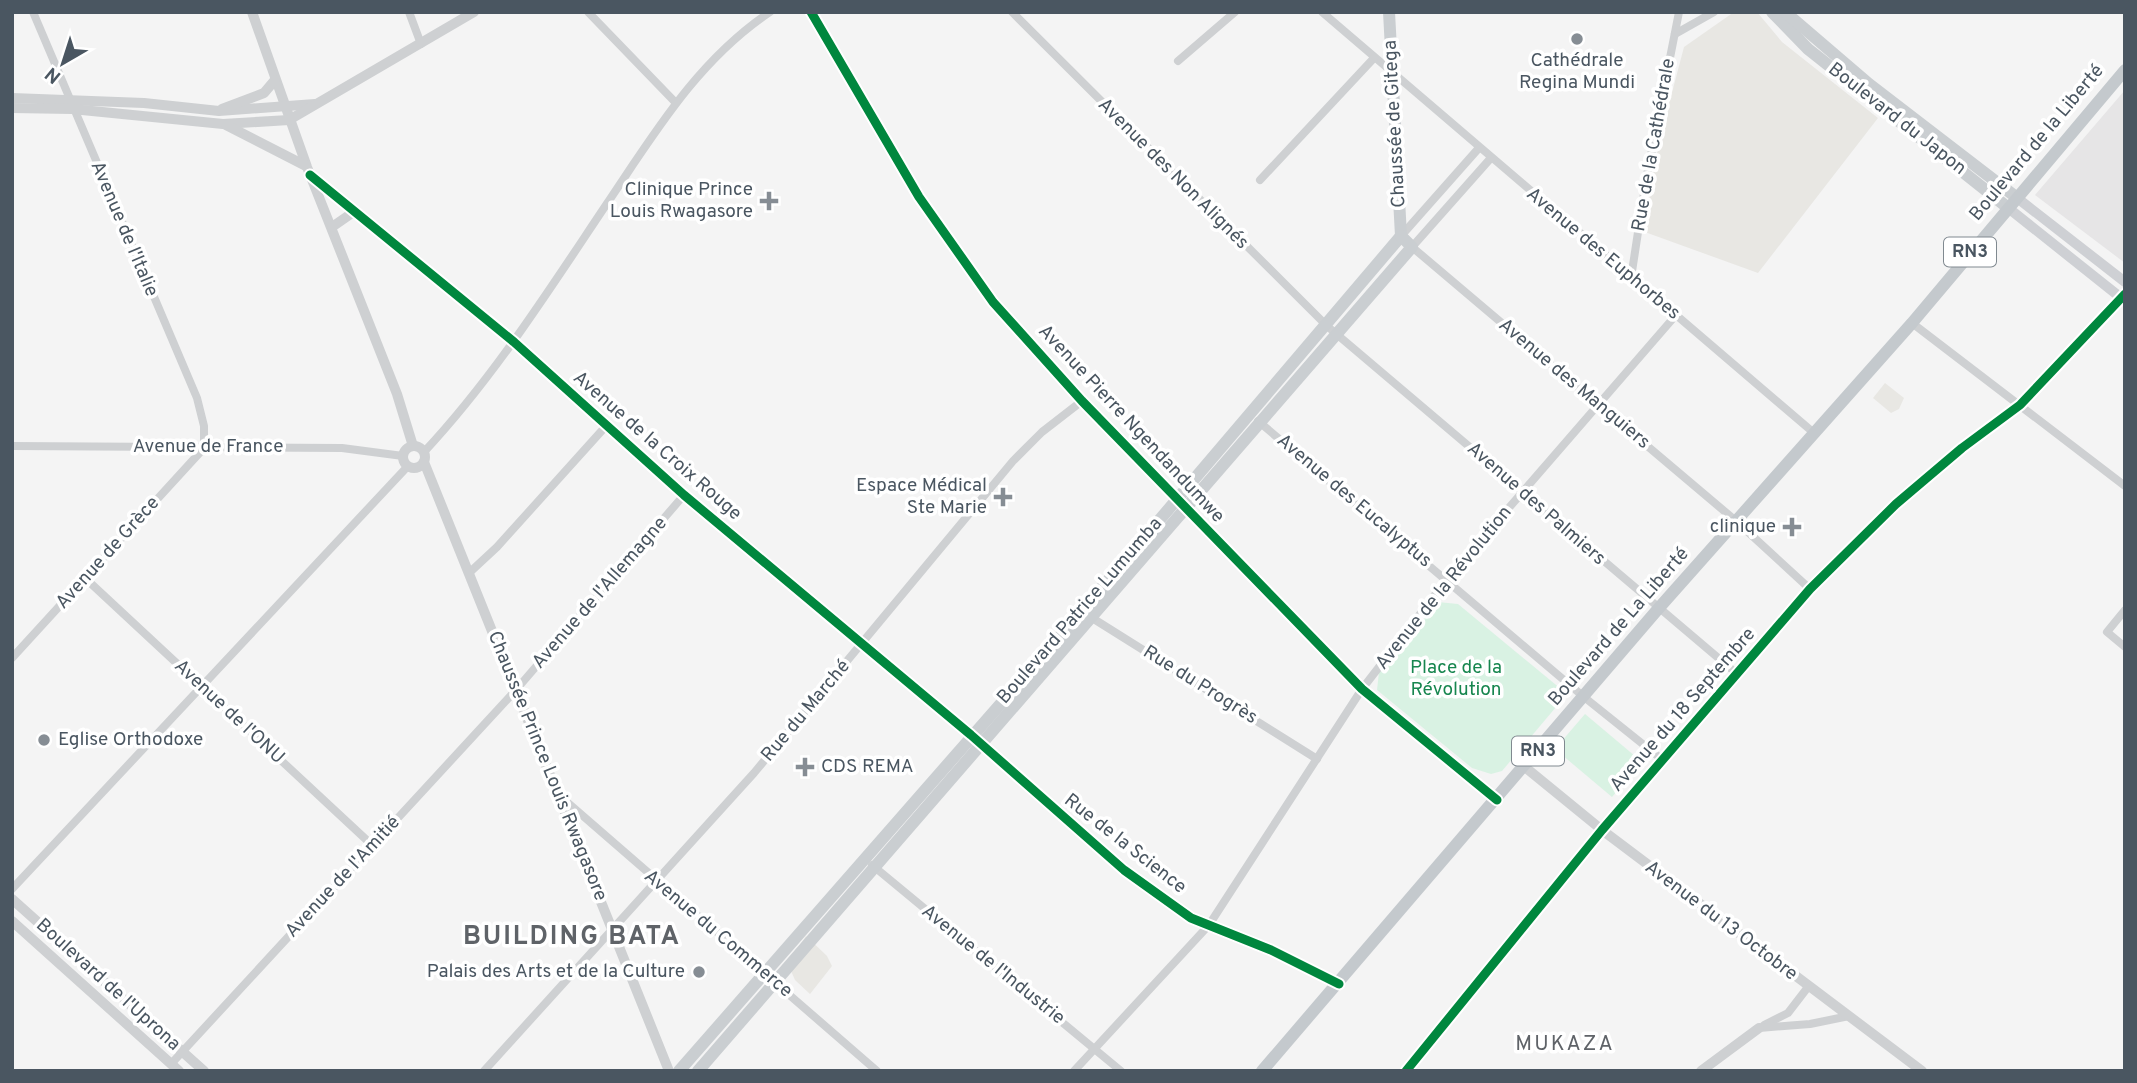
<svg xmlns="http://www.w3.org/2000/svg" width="2137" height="1083" font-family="Overpass,sans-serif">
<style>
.commercial{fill:#e8e7e3}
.education{fill:#e6e5e6}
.green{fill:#d9f2e3}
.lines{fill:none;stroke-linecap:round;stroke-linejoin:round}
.minor{stroke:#ced0d2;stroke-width:8}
.tertiary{stroke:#ced0d2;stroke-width:10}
.secondary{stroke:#ced0d4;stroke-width:10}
.primary{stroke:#caced1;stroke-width:12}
.trunk{stroke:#c4c9cd;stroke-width:12}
.cycleway-casing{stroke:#fff;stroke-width:13}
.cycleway{stroke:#00873e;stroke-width:9}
.poi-dot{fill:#868d94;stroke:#fff;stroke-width:2.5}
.labels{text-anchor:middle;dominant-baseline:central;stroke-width:7;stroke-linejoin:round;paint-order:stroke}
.shield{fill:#fff;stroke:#808990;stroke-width:2}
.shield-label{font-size:18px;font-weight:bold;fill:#4a5661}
.poi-label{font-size:19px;fill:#4a5661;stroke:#fff;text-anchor:end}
.street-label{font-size:19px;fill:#4a5661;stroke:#fff}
.park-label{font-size:19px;fill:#17864f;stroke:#fff}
.neighbourhood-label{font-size:21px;letter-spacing:2px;fill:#5f6368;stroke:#fff}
.district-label{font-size:26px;font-weight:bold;letter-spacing:2px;fill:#5f6368;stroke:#fff}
</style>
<rect width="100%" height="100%" fill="#f4f4f4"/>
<g class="commercial">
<path d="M1734,12H1757L1782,42L1878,118L1758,273L1642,231L1660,138L1684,47Z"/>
<path d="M1885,383L1904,398L1899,409L1891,413L1873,398Z"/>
<path d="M806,936L827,956L832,966L810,994L795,980L788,964Z"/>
</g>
<path class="education" d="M2125,90V263L2035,195Z"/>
<g class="green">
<path d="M1438,602L1458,604L1567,694L1502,771L1491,774L1472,768L1377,690L1379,672Z"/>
<path d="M1585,714L1642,762L1612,797L1555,749Z"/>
</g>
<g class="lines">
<g class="minor">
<path d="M33,12L197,398L204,426V448"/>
<path d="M409,12L421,44"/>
<path d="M588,12L675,102"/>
<path d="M811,12L919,197L993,302L1082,401L1362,689L1497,800"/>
<path d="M1012,12L1327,326L1736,673"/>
<path d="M1322,12L1814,433"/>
<path d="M1675,34L1714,12"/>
<path d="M1178,61L1235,12"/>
<path d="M1490,159L1412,247L1736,521L1810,589"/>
<path d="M310,175L514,342L684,495L971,735L1124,870L1191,918L1271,950L1339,984"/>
<path d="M1260,180L1374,58"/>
<path d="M1401,236L1478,149"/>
<path d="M1631,278L1646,180L1679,12"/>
<path d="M1912,323L2125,486"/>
<path d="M1258,421L1584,697L1664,761"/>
<path d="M12,446L342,448L403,456"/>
<path d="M424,452C494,377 549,290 606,205C654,134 697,61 770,12"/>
<path d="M469,573L497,547L606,426"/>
<path d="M85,578L372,845"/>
<path d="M2125,610L2107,632L2125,647"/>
<path d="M1089,616L1317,759"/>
<path d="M12,658L204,448"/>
<path d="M560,796L877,1071"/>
<path d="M872,865L1121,1071"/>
<path d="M12,889L408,466"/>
<path d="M1764,1025L1788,1013L1808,987"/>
<path d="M1759,1028L1810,1024L1849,1016"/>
<path d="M171,1064L515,691L684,495"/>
<path d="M484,1071L754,773L1013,461L1042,432L1082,401"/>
<path d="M1074,1071L1209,925L1362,689L1448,578L1676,315"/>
<path d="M1406,1071L1602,830L1810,589L1896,504L1962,448L2020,405L2125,294"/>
</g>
<g class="tertiary">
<path d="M252,12L307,167L397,394L413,446"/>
<path d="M12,98L144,103L219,111L315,104"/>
<path d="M12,108L72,109L223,124L289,120L474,12"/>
<path d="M222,109L264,93L275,80"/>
<path d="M226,125L306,166"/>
<path d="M332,227L355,211"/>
<circle cx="414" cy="457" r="11"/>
<path d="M424,462L669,1071"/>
<path d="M1525,767L1602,830L1922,1071"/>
<path d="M12,899L204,1071"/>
<path d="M12,921L179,1071"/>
<path d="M1701,1071L1759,1028"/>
</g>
<g class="secondary">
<path d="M2016,197L2125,282"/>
<path d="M2007,207L2125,301"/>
</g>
<g class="primary">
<path d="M1389,12L1401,236"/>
<path d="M1772,12L1808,49L2007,207"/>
<path d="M1785,12L1869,84L2016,197"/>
<path d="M679,1071L1082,611L1401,236"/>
<path d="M698,1071L1412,247L1401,236"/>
</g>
<path class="trunk" d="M1262,1071L1658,609L1912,323L2125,70"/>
<g class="cycleway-casing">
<g id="cycleway">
<path d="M811,12L919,197L993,302L1082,401L1362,689L1497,800"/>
<path d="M310,175L514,342L684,495L971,735L1124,870L1191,918L1271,950L1339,984"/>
<path d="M1406,1071L1602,830L1810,589L1896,504L1962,448L2020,405L2125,294"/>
</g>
</g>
<use href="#cycleway" class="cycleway"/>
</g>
<g class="poi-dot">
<circle cx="1577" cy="39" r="7"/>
<path d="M765.5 190.5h7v7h7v7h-7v7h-7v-7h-7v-7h7z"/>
<path d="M999.5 486.5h7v7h7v7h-7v7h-7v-7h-7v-7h7z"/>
<path d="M1788.5 516.5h7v7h7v7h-7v7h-7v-7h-7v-7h7z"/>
<circle cx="44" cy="740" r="7"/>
<path d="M801.5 756.5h7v7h7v7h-7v7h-7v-7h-7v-7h7z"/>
<circle cx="699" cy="972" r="7"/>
</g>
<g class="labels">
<g class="shield">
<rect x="1944" y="237.5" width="52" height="29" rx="5"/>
<rect x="1512" y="736.5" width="52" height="29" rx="5"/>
</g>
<g class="shield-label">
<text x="1970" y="252">RN3</text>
<text x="1538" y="751">RN3</text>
</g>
<g class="poi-label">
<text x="1577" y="61" text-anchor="middle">Cathédrale<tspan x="1577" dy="22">Regina Mundi</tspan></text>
<text x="753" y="190">Clinique Prince<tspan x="753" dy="22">Louis Rwagasore</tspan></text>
<text x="987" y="486">Espace Médical<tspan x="987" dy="22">Ste Marie</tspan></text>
<text x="1776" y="527">clinique</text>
<text x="58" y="740" text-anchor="start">Eglise Orthodoxe</text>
<text x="821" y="767" text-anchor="start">CDS REMA</text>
<text x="685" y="972">Palais des Arts et de la Culture</text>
</g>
<g class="street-label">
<text transform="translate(1897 119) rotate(38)">Boulevard du Japon</text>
<text transform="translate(1395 124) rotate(-93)">Chaussée de Gitega</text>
<text transform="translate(2037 143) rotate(-50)">Boulevard de la Liberté</text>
<text transform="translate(1654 145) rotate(-80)">Rue de la Cathédrale</text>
<text transform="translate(1173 174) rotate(45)">Avenue des Non Alignés</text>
<text transform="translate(124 229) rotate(67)">Avenue de l'Italie</text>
<text transform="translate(1603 254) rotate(40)">Avenue des Euphorbes</text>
<text transform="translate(1574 384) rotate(40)">Avenue des Manguiers</text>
<text transform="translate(1131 424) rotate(47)">Avenue Pierre Ngendandumwe</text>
<text transform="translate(657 446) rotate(41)">Avenue de la Croix Rouge</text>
<text x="208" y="447">Avenue de France</text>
<text transform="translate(1354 501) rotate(40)">Avenue des Eucalyptus</text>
<text transform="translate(1536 504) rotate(41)">Avenue des Palmiers</text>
<text transform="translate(108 553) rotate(-48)">Avenue de Grèce</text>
<text transform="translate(1444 588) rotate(-51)">Avenue de la Révolution</text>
<text transform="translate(600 593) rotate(-49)">Avenue de l'Allemagne</text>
<text transform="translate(1080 611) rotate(-49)">Boulevard Patrice Lumumba</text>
<text transform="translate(1619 627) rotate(-49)">Boulevard de La Liberté</text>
<text transform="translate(1200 685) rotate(32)">Rue du Progrès</text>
<text transform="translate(1683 710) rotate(-49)">Avenue du 18 Septembre</text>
<text transform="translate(806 711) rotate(-50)">Rue du Marché</text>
<text transform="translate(229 712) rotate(43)">Avenue de l'ONU</text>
<text transform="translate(547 766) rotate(68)">Chaussée Prince Louis Rwagasore</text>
<text transform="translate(1125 844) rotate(38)">Rue de la Science</text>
<text transform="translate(343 877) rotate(-47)">Avenue de l'Amitié</text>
<text transform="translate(1721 921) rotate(37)">Avenue du 13 Octobre</text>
<text transform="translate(718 934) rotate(40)">Avenue du Commerce</text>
<text transform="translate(993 965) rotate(39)">Avenue de l'Industrie</text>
<text transform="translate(108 985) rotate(42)">Boulevard de l'Uprona</text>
</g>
<g class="park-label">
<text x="1456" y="668">Place de la<tspan x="1456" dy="22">Révolution</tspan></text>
</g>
<g class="neighbourhood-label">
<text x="1565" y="1044">MUKAZA</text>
</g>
<g class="district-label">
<text x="572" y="937">BUILDING BATA</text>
</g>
</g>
<rect width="2137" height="1083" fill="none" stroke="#4a5661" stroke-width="28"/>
<g transform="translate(63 63) rotate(219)" stroke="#ffffff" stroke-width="5" paint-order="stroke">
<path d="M0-5L12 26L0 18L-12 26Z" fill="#4a5661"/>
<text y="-10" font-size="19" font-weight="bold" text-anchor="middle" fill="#4a5661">N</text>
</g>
</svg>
